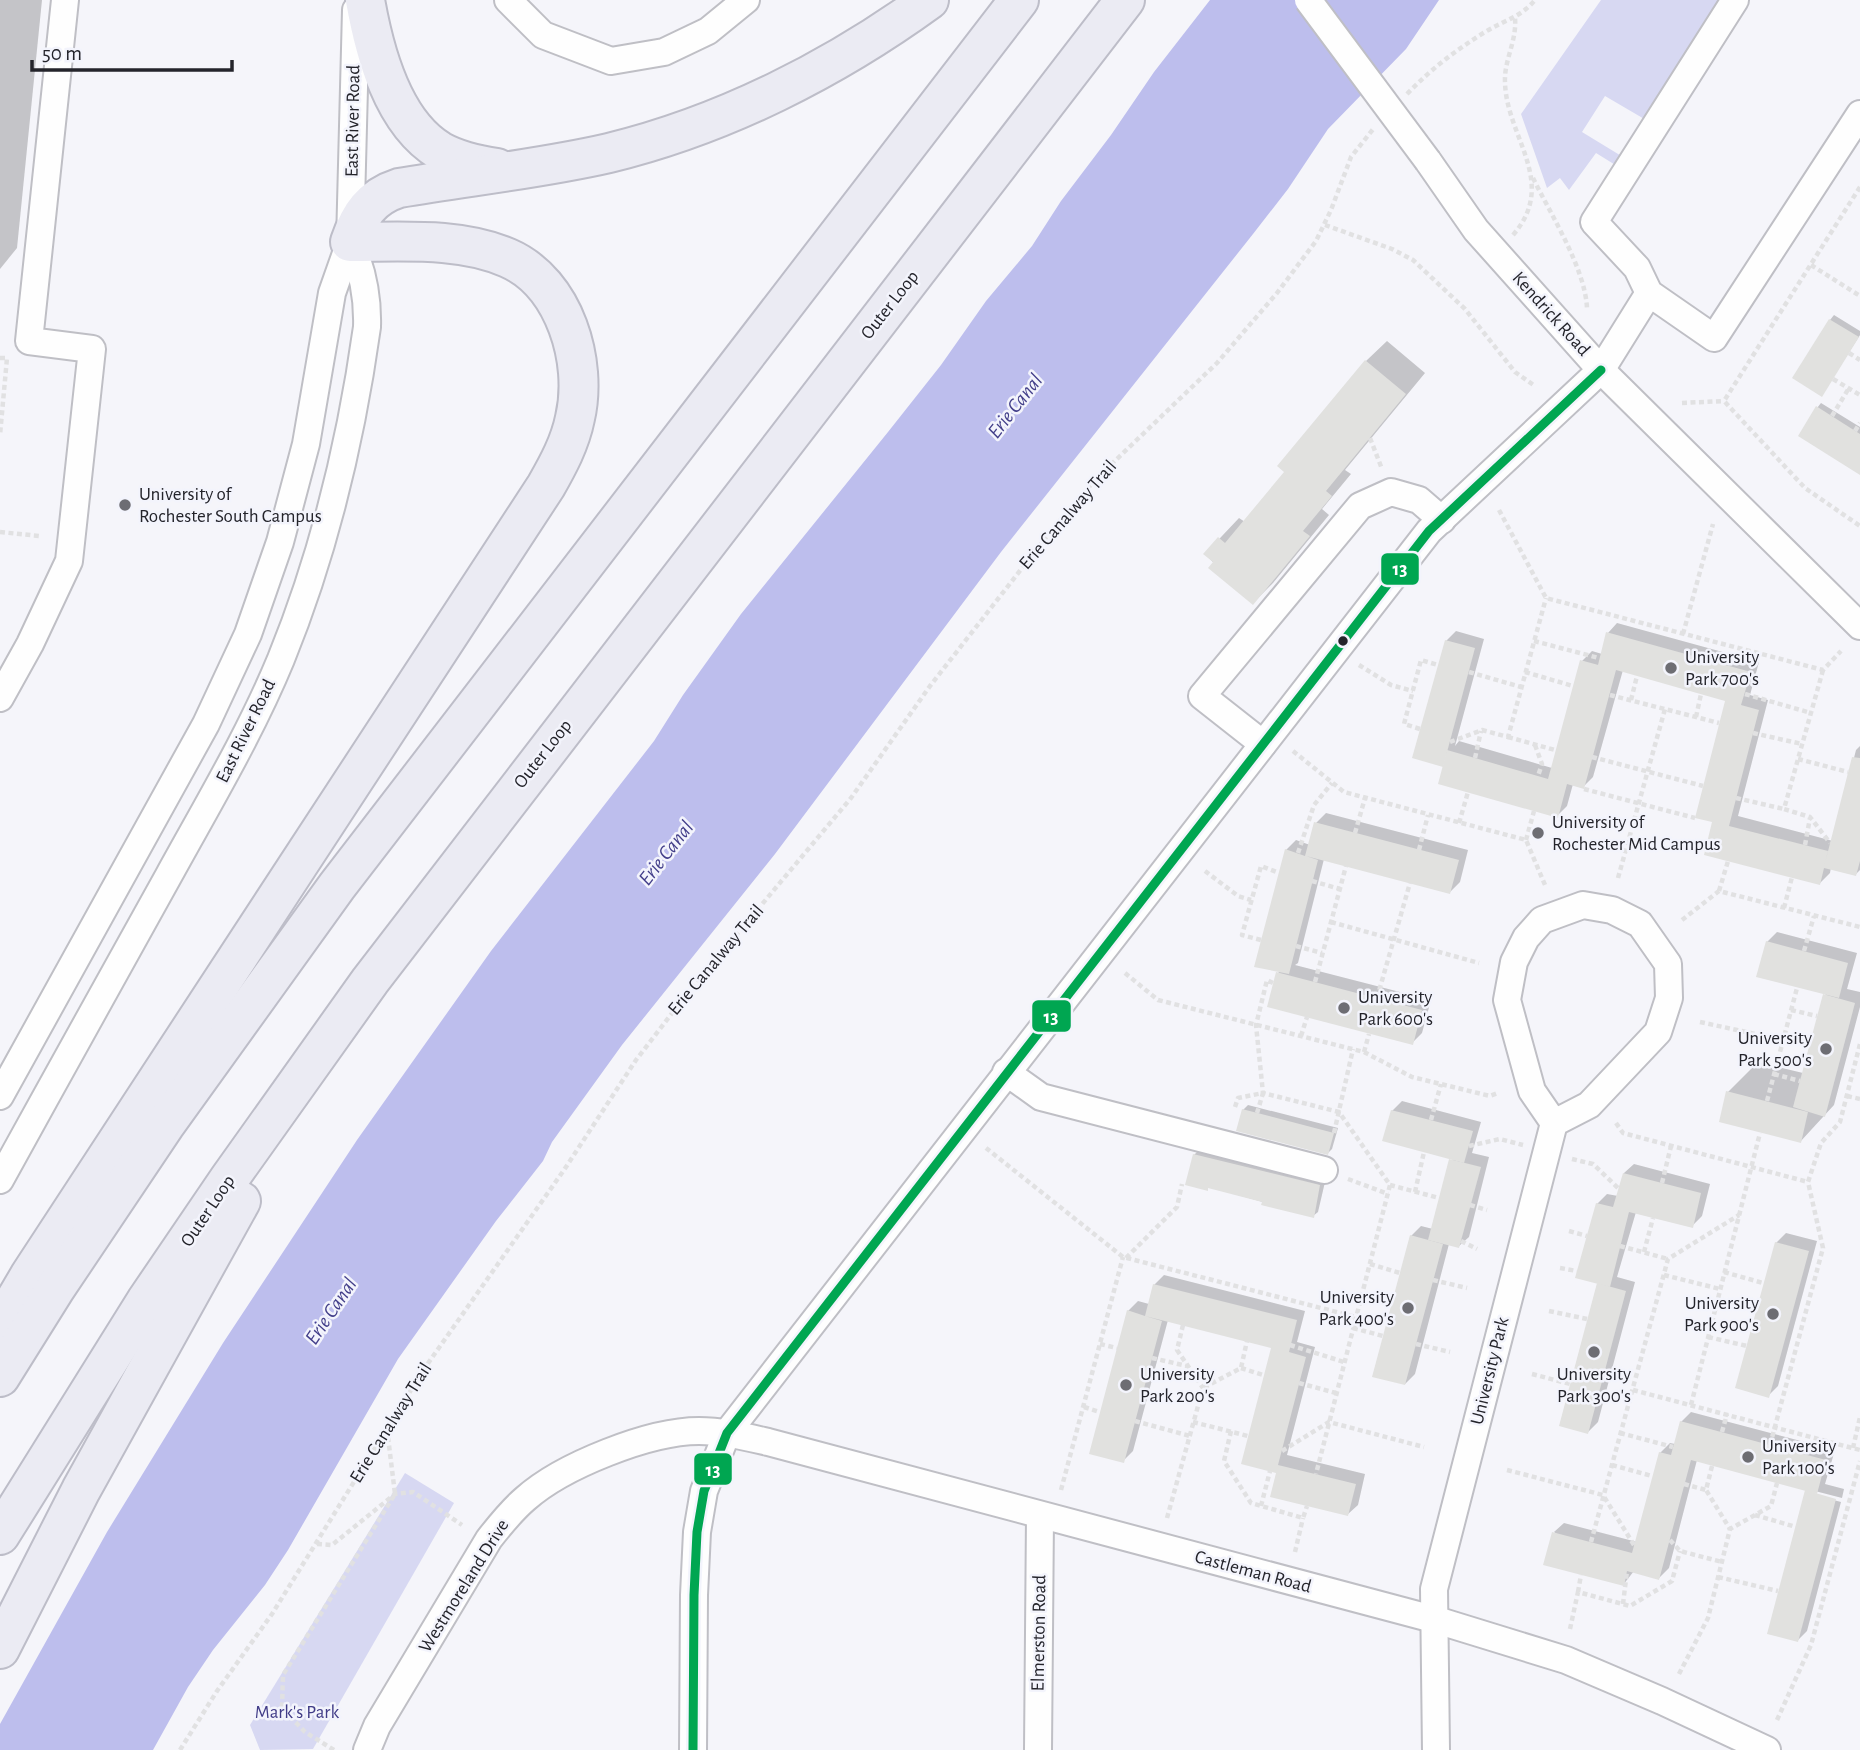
<svg xmlns="http://www.w3.org/2000/svg" width="1860" height="1750" font-family="'Alegreya Sans',sans-serif">
<style>
.green{fill:#d7d8f2}
.water{fill:#bdbeed}
.shadow{fill:#0003}
.building{fill:#e1e1df}
.lines{fill:none;stroke-linecap:round;stroke-linejoin:round}
.minor-casing{stroke:#bfbfc5;stroke-width:30}
.highway-casing{stroke:#bdbdc8;stroke-width:42}
.path{stroke:#e1e1e2;stroke-width:4.5;stroke-dasharray:5 3.5;stroke-linecap:butt}
.minor{stroke:#fefefe;stroke-width:26}
.highway{stroke:#ebebf3;stroke-width:38}
.minor-bridge-casing{stroke:#bfbfc5;stroke-width:30;stroke-linecap:butt}
.minor-bridge{stroke:#fefefe;stroke-width:26}
.bus-1-casing{stroke:#f3f4fc;stroke-width:14}
.bus-1{stroke:#00a651;stroke-width:9}
.poi-dot{fill:#6d6d73;stroke:#f3f4fc;stroke-width:2.5}
.bus-dot{fill:#24242b;stroke:#f3f4fc;stroke-width:2.5}
.labels{text-anchor:middle;dominant-baseline:central;stroke-width:5;stroke-linejoin:round;paint-order:stroke}
.street-label{font-size:19px;fill:#24242b;stroke:#f3f4fc}
.poi-label{font-size:19px;fill:#24242b;stroke:#f3f4fc;text-anchor:start}
.park-label{font-size:19px;fill:#413c87;stroke:#f3f4fc}
.water-label{font-size:21px;font-style:italic;fill:#433f8a;stroke:#f3f4fc}
.line-badge{stroke:#f3f4fc;stroke-width:2.5}
.badge-label{font-size:19px;text-anchor:middle;font-weight:bold;fill:#fff}
</style>
<rect width="100%" height="100%" fill="#f5f5fa"/>
<g class="green">
<path d="M1601,0H1723L1646,120L1605,96L1582,132L1623,157L1617,166L1596,153L1569,190L1560,178L1547,188L1521,114Z"/>
<path d="M405,1473L454,1503L313,1749L260,1750L250,1725Z"/>
</g>
<path class="water" d="M1210,0H1439L1406,49L1328,129L1288,189L1253,234L1001,552L775,854L622,1045L552,1142L543,1161L496,1221L398,1359L288,1550L265,1585L213,1650L188,1687L153,1750H0V1724L107,1532L223,1343L357,1140L491,951L654,741L683,695L741,614L888,432L941,365L986,301L1032,246L1061,201L1111,135L1154,72Z"/>
<g class="shadow">
<path d="M0,0H42L17,248L0,269Z"/>
<path d="M1834,315L1860,331V335L1822,394L1830,320Z"/>
<path d="M1387,341L1425,373L1345,470L1351,474L1322,509L1329,515L1273,583L1253,603L1205,554L1239,518L1245,522L1286,472L1280,466L1366,361Z"/>
<path d="M1821,403L1860,427V473L1817,408Z"/>
<path d="M1617,623L1759,662L1750,695L1768,700L1738,816L1833,841L1856,750L1860,746V870L1856,874L1831,867L1830,873L1820,883L1714,821L1727,700L1623,670L1593,777L1583,787L1573,784L1567,806L1557,816L1446,760V641L1456,631L1484,639L1455,746L1459,741L1552,768L1582,661L1592,651L1602,654L1608,633Z"/>
<path d="M1326,813L1468,850L1460,882L1450,892L1324,859L1298,963L1295,965L1431,1000L1422,1033L1412,1043L1278,973L1280,971L1286,850L1296,840L1310,845L1316,823Z"/>
<path d="M1777,932L1857,953L1847,989L1860,992V1007L1834,1105L1800,1142L1728,1092L1758,1062L1803,1073L1826,993L1767,942Z"/>
<path d="M1402,1101L1481,1122L1472,1153L1489,1157L1469,1237L1459,1246L1449,1244L1415,1374L1405,1384L1411,1236L1421,1226L1433,1229L1453,1158L1392,1111Z"/>
<path d="M1248,1105L1338,1128L1332,1149L1328,1153L1243,1110Z"/>
<path d="M1199,1150L1325,1182L1318,1212L1313,1216L1209,1187L1194,1155Z"/>
<path d="M1634,1164L1710,1184L1702,1216L1692,1226L1636,1212L1617,1277L1635,1282L1598,1422L1588,1432L1598,1284L1597,1204L1607,1194L1618,1196L1624,1173Z"/>
<path d="M1786,1233L1817,1241L1778,1386L1768,1396L1776,1243Z"/>
<path d="M1164,1275L1305,1311L1297,1342L1315,1347L1287,1455L1365,1474L1358,1505L1348,1514L1278,1471L1273,1346L1168,1320L1133,1451L1123,1461L1128,1311L1138,1301L1149,1304L1154,1285Z"/>
<path d="M1691,1412L1835,1450L1825,1484L1844,1489L1842,1498L1811,1490V1494L1841,1502L1807,1631L1797,1641L1807,1489L1697,1460L1669,1568L1659,1578L1634,1571L1623,1585L1554,1532L1564,1523L1637,1542L1660,1453L1670,1443L1675,1444L1681,1422Z"/>
</g>
<g class="building">
<path d="M1829,319L1859,337L1822,397L1792,378Z"/>
<path d="M1365,360L1406,394L1326,491L1332,496L1303,531L1310,536L1253,605L1208,568L1213,562L1203,554L1218,537L1225,543L1284,472L1277,466Z"/>
<path d="M1816,406L1860,434V475L1798,436Z"/>
<path d="M1606,632L1751,672L1741,705L1759,710L1729,826L1828,851L1824,867L1852,757L1860,758V861L1856,876L1824,868L1820,885L1704,855L1712,822L1695,818L1725,701L1616,670L1584,789L1567,784L1558,818L1438,784L1447,750L1548,779L1580,660L1613,669L1598,665Z"/>
<path d="M1445,640L1475,648L1443,767L1412,758Z"/>
<path d="M1314,822L1459,860L1450,894L1306,856L1318,860L1289,974L1254,967L1285,849L1305,856Z"/>
<path d="M1766,941L1848,963L1839,998L1756,977Z"/>
<path d="M1276,972L1422,1010L1413,1045L1267,1007Z"/>
<path d="M1823,994L1855,1003L1825,1117L1793,1107Z"/>
<path d="M1726,1091L1808,1112L1801,1143L1719,1122Z"/>
<path d="M1242,1109L1334,1133L1328,1155L1236,1131Z"/>
<path d="M1391,1110L1473,1131L1464,1163L1382,1141Z"/>
<path d="M1193,1154L1320,1185L1314,1218L1261,1205L1262,1202L1208,1188V1191L1185,1185Z"/>
<path d="M1449,1159L1481,1167L1459,1248L1428,1240Z"/>
<path d="M1623,1173L1701,1193L1693,1228L1629,1212L1610,1287L1575,1278L1596,1203L1613,1207Z"/>
<path d="M1410,1235L1443,1244L1405,1385L1372,1377Z"/>
<path d="M1775,1242L1809,1251L1769,1398L1735,1388Z"/>
<path d="M1597,1283L1626,1291L1588,1434L1559,1426Z"/>
<path d="M1153,1284L1297,1320L1289,1352L1306,1357L1278,1465L1356,1484L1348,1516L1270,1497L1276,1473L1241,1464L1271,1348L1145,1316L1162,1321L1124,1463L1089,1454L1127,1310L1145,1316Z"/>
<path d="M1680,1421L1826,1460L1817,1494L1691,1460L1659,1580L1627,1571L1624,1586L1543,1565L1552,1532L1632,1553L1659,1452L1671,1455Z"/>
<path d="M1805,1490L1836,1499L1798,1642L1767,1634Z"/>
</g>
<g class="lines">
<g class="minor-casing">
<g id="minor">
<path d="M508,0L543,35L611,61L664,52L708,31L746,0"/>
<path d="M1735,0L1594,222L1637,268L1649,293L1714,338L1860,114"/>
<path d="M1428,161L1476,230L1601,370L1860,626"/>
<path d="M0,698L30,644L69,561L92,349L29,341L65,0"/>
<path d="M1263,744L1202,696L1360,506L1391,492L1419,500L1442,520"/>
<path d="M1006,1072L1041,1097L1324,1170"/>
<path d="M0,1096L206,724L248,634L280,542L306,444L332,293L350,242L356,10"/>
<path d="M0,1180C56,1078 113,976 169,875C208,804 250,734 281,659C325,551 351,441 367,327C368,296 363,270 350,242"/>
<path d="M367,1750L377,1726L489,1539C500,1525 511,1511 525,1499C562,1466 649,1431 699,1431C722,1431 746,1437 768,1442L1433,1619L1566,1660L1662,1701L1767,1750"/>
<path d="M693,1750L694,1595L697,1532L704,1491L727,1433L1429,531L1601,370L1649,293"/>
<path d="M1038,1750L1040,1516"/>
<path d="M1436,1750L1434,1589L1554,1123L1589,1105L1658,1032L1669,998L1668,964L1640,924L1612,910L1583,905L1542,920L1526,938L1514,962L1507,1000L1532,1091L1554,1123"/>
</g>
</g>
<g class="highway-casing">
<g id="highway">
<path d="M365,0C374,51 392,122 440,151C458,161 477,165 497,168"/>
<path d="M0,1326L30,1275L546,486C558,465 570,443 575,418C588,362 565,283 508,258C460,237 402,242 350,242C359,215 371,197 399,188C469,176 540,169 609,153C724,125 834,69 929,0"/>
<path d="M0,1377L55,1289L165,1125L337,886L1019,0"/>
<path d="M0,1535L146,1301L229,1179L370,981L1125,0"/>
<path d="M0,1649L81,1490L241,1201"/>
</g>
</g>
<g class="path">
<path d="M1407,94C1431,69 1456,50 1485,32C1503,21 1521,17 1535,0"/>
<path d="M1533,178C1551,215 1585,268 1587,308"/>
<path d="M1860,187L1724,401L1805,488L1860,526"/>
<path d="M1325,225L1392,249L1413,260L1465,309L1515,372L1535,386"/>
<path d="M1513,235C1559,182 1506,137 1505,82C1504,60 1517,41 1515,18"/>
<path d="M1811,265L1860,296"/>
<path d="M1849,353L1860,360"/>
<path d="M0,358H7L0,435"/>
<path d="M1833,379L1860,395"/>
<path d="M1682,403L1724,401"/>
<path d="M1832,416L1849,388"/>
<path d="M1855,431L1860,423"/>
<path d="M1370,438L1382,469"/>
<path d="M1499,510L1546,598L1823,670L1841,651"/>
<path d="M0,532L39,536"/>
<path d="M1683,634L1713,524"/>
<path d="M1534,641L1599,658"/>
<path d="M1359,665L1391,685L1413,691"/>
<path d="M1823,670L1784,809L1810,817L1830,843"/>
<path d="M1469,672L1521,687"/>
<path d="M1525,672L1573,686"/>
<path d="M1745,694L1811,713"/>
<path d="M1610,695L1719,723"/>
<path d="M1631,700L1637,676"/>
<path d="M1696,717L1701,694"/>
<path d="M1420,729L1404,724L1421,660L1438,665"/>
<path d="M1753,733L1802,744"/>
<path d="M1508,737L1555,750"/>
<path d="M1450,742L1482,730L1508,737L1546,598"/>
<path d="M1535,745L1542,764L1538,776"/>
<path d="M1293,751L1344,792L1526,840L1545,885"/>
<path d="M1592,757L1703,786"/>
<path d="M1475,758L1481,731"/>
<path d="M1798,759L1848,772"/>
<path d="M1584,789L1695,818"/>
<path d="M1736,798L1784,809"/>
<path d="M1459,823L1468,792"/>
<path d="M1355,833L1365,798"/>
<path d="M1526,840L1534,811"/>
<path d="M1805,845L1810,818"/>
<path d="M1419,850L1428,815"/>
<path d="M1298,853L1314,805L1332,783"/>
<path d="M1205,871L1238,896L1251,900"/>
<path d="M1618,878L1665,709"/>
<path d="M1312,881L1340,889"/>
<path d="M1719,891L1728,861"/>
<path d="M1784,908L1792,877"/>
<path d="M1682,920L1719,891L1860,927"/>
<path d="M1331,922L1479,963"/>
<path d="M1261,940L1242,935L1261,866L1279,873"/>
<path d="M1296,946L1322,953"/>
<path d="M1804,951L1814,916"/>
<path d="M1125,973L1158,1000L1364,1052L1412,1077L1490,1096L1498,1093"/>
<path d="M1315,982L1346,866"/>
<path d="M1273,983L1267,980L1256,1025L1263,1093L1339,1112L1390,1185L1316,1474"/>
<path d="M1377,998L1410,883"/>
<path d="M1791,1010L1817,1016"/>
<path d="M1700,1022L1783,1040"/>
<path d="M1301,1036L1307,1017"/>
<path d="M1364,1052L1369,1034"/>
<path d="M1774,1074L1800,1081"/>
<path d="M1847,1096L1860,1099"/>
<path d="M1767,1101L1797,988"/>
<path d="M1235,1107L1238,1098L1263,1093L1257,1113"/>
<path d="M1431,1120L1441,1084"/>
<path d="M1616,1123L1623,1133L1808,1182"/>
<path d="M1334,1133L1353,1049"/>
<path d="M1469,1146L1500,1139L1523,1145"/>
<path d="M986,1148L1123,1257L1356,1317"/>
<path d="M1572,1159L1593,1164L1618,1188"/>
<path d="M1348,1179L1388,1194"/>
<path d="M1662,1183L1671,1146"/>
<path d="M1390,1185L1439,1198"/>
<path d="M1415,1192L1424,1152"/>
<path d="M1470,1205L1487,1210"/>
<path d="M1569,1231L1587,1236"/>
<path d="M1461,1241L1477,1249"/>
<path d="M1620,1246L1668,1259"/>
<path d="M1644,1252L1653,1218"/>
<path d="M1126,1258L1177,1207L1182,1184"/>
<path d="M1370,1264L1400,1273"/>
<path d="M1560,1268L1577,1271"/>
<path d="M1724,1272L1763,1283"/>
<path d="M1664,1275L1720,1289"/>
<path d="M1433,1280L1467,1288"/>
<path d="M1549,1311L1587,1319"/>
<path d="M1183,1325L1177,1350L1203,1388"/>
<path d="M1353,1328L1383,1336"/>
<path d="M1708,1337L1747,1346"/>
<path d="M1100,1344L1117,1348"/>
<path d="M1416,1344L1450,1352"/>
<path d="M1290,1345L1344,1362"/>
<path d="M1152,1358L1187,1366"/>
<path d="M1241,1368L1263,1375"/>
<path d="M1532,1374L1570,1384"/>
<path d="M1299,1383L1336,1393"/>
<path d="M1633,1390L1860,1450"/>
<path d="M1691,1405L1760,1133"/>
<path d="M1084,1407L1100,1412"/>
<path d="M1135,1421L1190,1436"/>
<path d="M1193,1422L1248,1436"/>
<path d="M1231,1431L1224,1461L1251,1503L1303,1518L1307,1506"/>
<path d="M1722,1432L1727,1414"/>
<path d="M1620,1433L1673,1447"/>
<path d="M1770,1445L1823,1248L1808,1182L1821,1143L1840,1122L1860,1044"/>
<path d="M1853,1448L1860,1417"/>
<path d="M1282,1451L1329,1422L1424,1447"/>
<path d="M1612,1465L1652,1476"/>
<path d="M1712,1466L1706,1490L1730,1529"/>
<path d="M1507,1470L1603,1495L1634,1545"/>
<path d="M1684,1484L1706,1490"/>
<path d="M1061,1490L1123,1257"/>
<path d="M1261,1506L1270,1471"/>
<path d="M1755,1515L1796,1527"/>
<path d="M1167,1518L1203,1388L1241,1368L1247,1341"/>
<path d="M1670,1540L1680,1551L1722,1562"/>
<path d="M1591,1542L1668,1259L1739,1215"/>
<path d="M317,1544L332,1545L395,1494L413,1492L462,1525"/>
<path d="M1295,1552L1303,1518"/>
<path d="M1718,1577L1778,1591"/>
<path d="M1578,1592L1581,1575"/>
<path d="M1623,1604L1627,1571"/>
<path d="M1570,1629L1578,1592L1630,1606L1672,1581L1680,1551"/>
<path d="M1679,1674L1708,1618L1730,1529L1771,1506L1777,1483"/>
<path d="M1777,1720L1811,1645L1860,1461"/>
<path d="M180,1750L217,1691L272,1614L424,1369L564,1170L636,1060L686,995L851,798L930,686L1051,531L1095,480L1217,363L1277,293L1316,241L1331,210L1351,157L1374,128"/>
<path d="M334,1750L305,1732L282,1708L283,1675L395,1494L387,1429"/>
</g>
<use href="#minor" class="minor"/>
<use href="#highway" class="highway"/>
<g class="minor-bridge-casing">
<path id="minor-bridge" d="M1308,0L1428,161"/>
</g>
<use href="#minor-bridge" class="minor-bridge"/>
<g class="bus-1-casing">
<path id="bus-1" d="M693,1750L694,1595L697,1532L704,1491L727,1433L1429,531L1601,370"/>
</g>
<use href="#bus-1" class="bus-1"/>
</g>
<g class="poi-dot">
<circle cx="125" cy="505" r="7"/>
<circle cx="1671" cy="668" r="7"/>
<circle cx="1538" cy="833" r="7"/>
<circle cx="1344" cy="1008" r="7"/>
<circle cx="1826" cy="1049" r="7"/>
<circle cx="1408" cy="1308" r="7"/>
<circle cx="1773" cy="1314" r="7"/>
<circle cx="1594" cy="1352" r="7"/>
<circle cx="1126" cy="1385" r="7"/>
<circle cx="1748" cy="1457" r="7"/>
</g>
<circle class="bus-dot" cx="1343" cy="641" r="6"/>
<g class="labels">
<g class="street-label">
<text transform="translate(353 121) rotate(-89)">East River Road</text>
<text transform="translate(890 305) rotate(-52)">Outer Loop</text>
<text transform="translate(1551 314) rotate(48)">Kendrick Road</text>
<text transform="translate(1068 515) rotate(-49)">Erie Canalway Trail</text>
<text transform="translate(246 731) rotate(-64)">East River Road</text>
<text transform="translate(543 754) rotate(-52)">Outer Loop</text>
<text transform="translate(716 960) rotate(-50)">Erie Canalway Trail</text>
<text transform="translate(208 1211) rotate(-56)">Outer Loop</text>
<text transform="translate(1490 1371) rotate(-76)">University Park</text>
<text transform="translate(391 1423) rotate(-58)">Erie Canalway Trail</text>
<text transform="translate(1253 1572) rotate(15)">Castleman Road</text>
<text transform="translate(464 1586) rotate(-58)">Westmoreland Drive</text>
<text transform="translate(1039 1633) rotate(-89)">Elmerston Road</text>
</g>
<g class="poi-label">
<text x="139" y="494">University of<tspan x="139" dy="22">Rochester South Campus</tspan></text>
<text x="1685" y="657">University<tspan x="1685" dy="22">Park 700's</tspan></text>
<text x="1552" y="822">University of<tspan x="1552" dy="22">Rochester Mid Campus</tspan></text>
<text x="1358" y="997">University<tspan x="1358" dy="22">Park 600's</tspan></text>
<text x="1812" y="1038" text-anchor="end">University<tspan x="1812" dy="22">Park 500's</tspan></text>
<text x="1394" y="1297" text-anchor="end">University<tspan x="1394" dy="22">Park 400's</tspan></text>
<text x="1759" y="1303" text-anchor="end">University<tspan x="1759" dy="22">Park 900's</tspan></text>
<text x="1140" y="1374">University<tspan x="1140" dy="22">Park 200's</tspan></text>
<text x="1594" y="1374" text-anchor="middle">University<tspan x="1594" dy="22">Park 300's</tspan></text>
<text x="1762" y="1446">University<tspan x="1762" dy="22">Park 100's</tspan></text>
</g>
<g class="park-label">
<text x="297" y="1712">Mark's Park</text>
</g>
<g class="water-label">
<text transform="translate(1015 406) rotate(-52)">Erie Canal</text>
<text transform="translate(666 853) rotate(-52)">Erie Canal</text>
<text transform="translate(331 1311) rotate(-56)">Erie Canal</text>
</g>
</g>
<g class="line-badge">
<rect x="1380" y="552" width="40" height="34" rx="7" fill="#00a651"/>
<rect x="1031" y="999" width="41" height="34" rx="7" fill="#00a651"/>
<rect x="693" y="1452" width="40" height="34" rx="7" fill="#00a651"/>
</g>
<g class="badge-label">
<text x="1400" y="575">13</text>
<text x="1051" y="1023">13</text>
<text x="713" y="1476">13</text>
</g>
<path d="M32 60v10h200v-10" fill="none" stroke="#24242b" stroke-width="3.5"/>
<text x="42" y="60" font-size="21" fill="#24242b" stroke="#f3f4fc" stroke-width="5" paint-order="stroke">50 m</text>
</svg>
